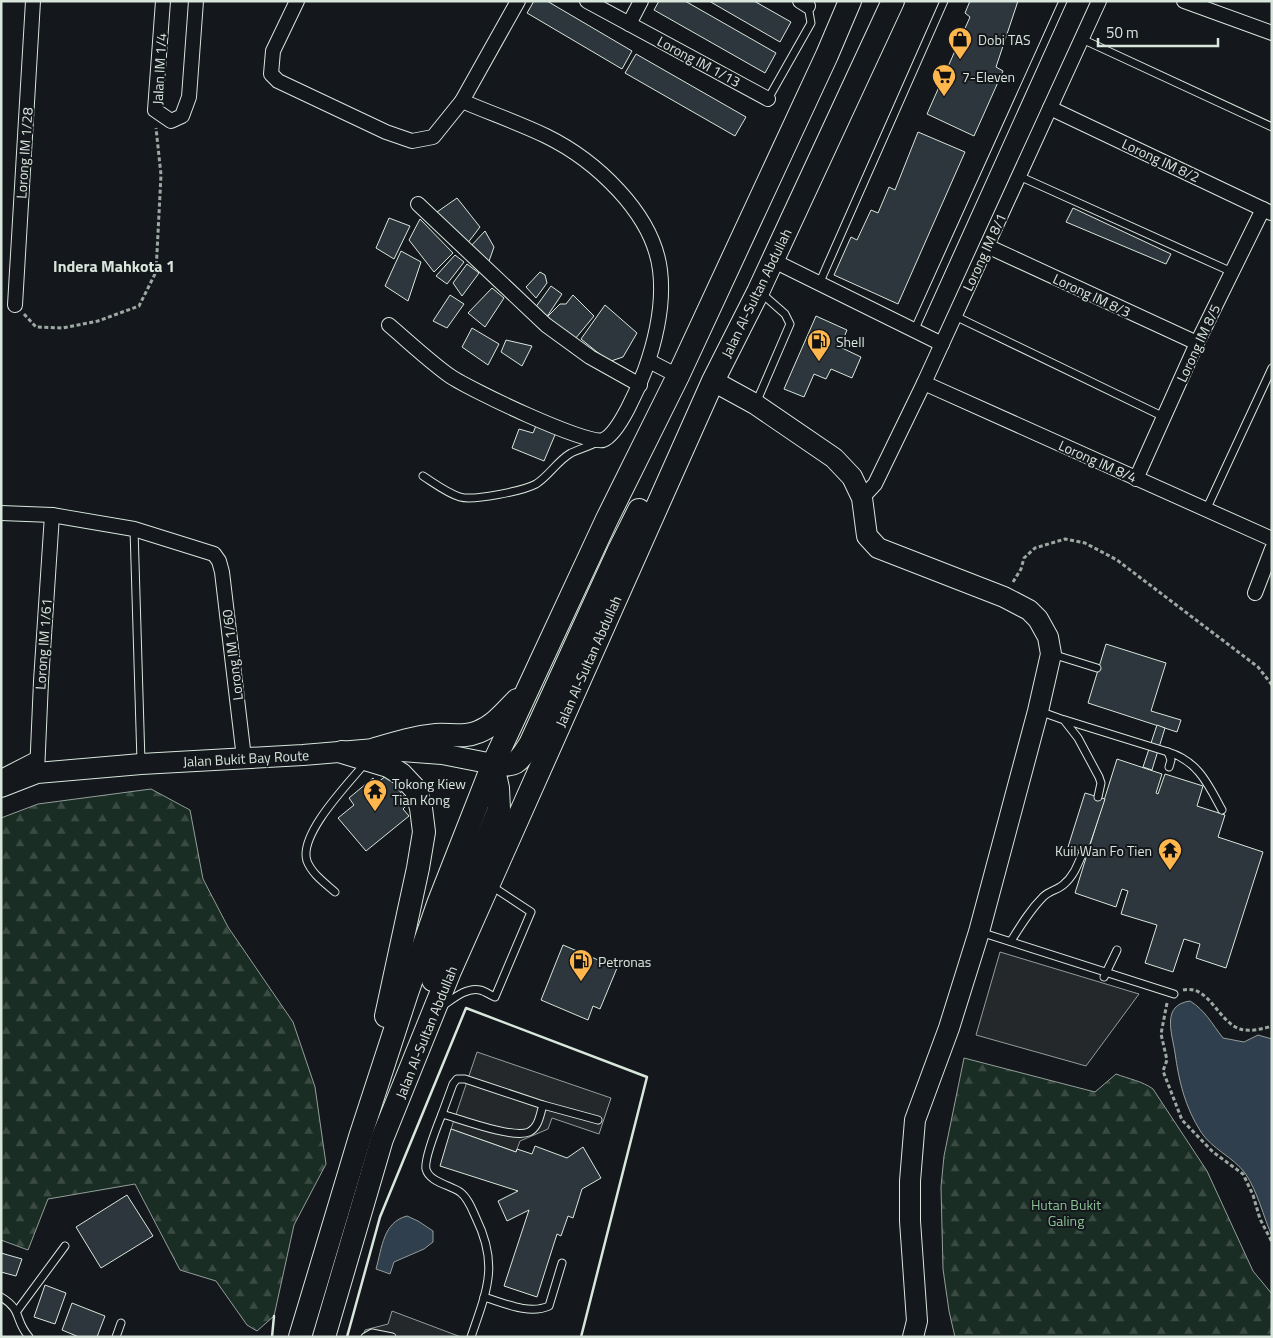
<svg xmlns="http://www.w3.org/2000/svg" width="1273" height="1338" font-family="'Titillium Web',sans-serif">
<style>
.forest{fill:url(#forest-firs);stroke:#939e99}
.parking{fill:#24282b;stroke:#939e99}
.water{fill:#2f3f4d;stroke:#939e99}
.building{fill:#2c363c;stroke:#d8e6dc}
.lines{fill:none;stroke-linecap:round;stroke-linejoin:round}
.lane-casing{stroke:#d8e6dc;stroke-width:9}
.street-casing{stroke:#d8e6dc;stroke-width:16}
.secondary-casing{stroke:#d8e6dc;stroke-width:22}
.primary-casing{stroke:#d8e6dc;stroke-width:24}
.path{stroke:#9da8a2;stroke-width:3;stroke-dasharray:4 2.5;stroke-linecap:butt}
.lane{stroke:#14181c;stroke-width:7}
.street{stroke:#14181c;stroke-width:14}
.secondary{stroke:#14181c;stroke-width:20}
.primary{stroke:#14181c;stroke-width:22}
.wall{stroke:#d8e6dc;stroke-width:2.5}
.labels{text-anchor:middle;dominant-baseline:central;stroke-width:4;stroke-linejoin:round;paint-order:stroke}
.poi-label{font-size:14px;fill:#d8e6dc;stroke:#14181c;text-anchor:start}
.street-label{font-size:14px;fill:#d8e6dc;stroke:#14181c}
.park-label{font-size:14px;fill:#8ac095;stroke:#14181c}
.quarter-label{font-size:16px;font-weight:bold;fill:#d8e6dc;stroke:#14181c}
</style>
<defs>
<pattern id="forest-firs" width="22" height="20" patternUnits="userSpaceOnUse" patternTransform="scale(1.25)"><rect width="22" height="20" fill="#1a2d24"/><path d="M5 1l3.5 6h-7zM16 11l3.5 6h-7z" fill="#3b4b43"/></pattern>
</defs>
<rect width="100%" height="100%" fill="#14181c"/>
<g class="forest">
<path d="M151,789L190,810L203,879L228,927L293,1022L315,1087L326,1164L294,1225L274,1316L257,1331L247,1325L216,1281L180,1270L135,1184L48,1199L28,1250L1,1240V818L38,804Z"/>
<path d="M964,1058L1095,1092L1116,1074C1129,1079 1142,1081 1153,1089L1207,1171L1253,1271L1272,1294V1337H955L949,1311L943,1269L941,1187L944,1156Z"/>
</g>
<g class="parking">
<path d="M1000,952L1139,994L1086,1066L976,1035Z"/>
<path d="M477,1052L611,1098L599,1134L552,1118L548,1129L520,1141L516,1152L451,1129Z"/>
<path d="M392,1311L461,1337H363L365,1330L388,1324Z"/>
</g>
<g class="water">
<path d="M1190,1001C1205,1010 1212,1024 1223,1038L1244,1042L1258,1035L1272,1039V1236C1263,1216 1258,1192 1245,1173C1233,1157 1212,1149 1201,1132C1185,1107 1179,1082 1175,1053C1172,1033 1161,1005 1190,1001Z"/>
<path d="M407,1216L418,1221L433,1231V1242L424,1249L394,1262L390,1274L376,1269C382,1248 383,1222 407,1216Z"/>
</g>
<g class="building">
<path d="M534,1H547L632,51L622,69L527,13Z"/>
<path d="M659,1H685L776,53L765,73L654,10Z"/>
<path d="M709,1H754L791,22L780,42Z"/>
<path d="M970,1H1018L996,67L1003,71L974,136L927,114L970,17L965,13Z"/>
<path d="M636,54L746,117L735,136L625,73Z"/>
<path d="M918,132L965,152L898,304L834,275L851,237L857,240L871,210L878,213L889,187L895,190Z"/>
<path d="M457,198L480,227L467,244L437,212Z"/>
<path d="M1073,208L1171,254L1166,264L1066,222Z"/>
<path d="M389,218L410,226L394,259L376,248Z"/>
<path d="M420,219L453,253L434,272L409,240Z"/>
<path d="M485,231L494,247L488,264L470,247Z"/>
<path d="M401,251L421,262L408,301L385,286Z"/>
<path d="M455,255L464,262L447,284L436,276Z"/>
<path d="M467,264L479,273L462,296L453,283Z"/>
<path d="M540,272L545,275L547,283L536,298L526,287Z"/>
<path d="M551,286L562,294L546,318L535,308Z"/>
<path d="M492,288L504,298L485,327L468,313Z"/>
<path d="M450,295L464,304L447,328L433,321Z"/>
<path d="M573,295L594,316L575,339L546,318L560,304H566Z"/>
<path d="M605,305L637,333L623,357L611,361L602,356L581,339Z"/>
<path d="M816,316L847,330L840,347L861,357L852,378L831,369L826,379L814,374L804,397L784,389Z"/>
<path d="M472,328L499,344L488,365L462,347Z"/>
<path d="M506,340L532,346L522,366L501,352Z"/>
<path d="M538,421L557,430L544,461L512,448L519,429L533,433Z"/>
<path d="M1106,644L1166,663L1151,711L1181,720L1177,732L1088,703Z"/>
<path d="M1157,725L1165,728L1152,770L1143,767Z"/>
<path d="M1117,759L1162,774L1156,793L1158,794L1165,774L1203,786L1197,806L1225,815L1218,837L1263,852L1226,968L1196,958L1200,944L1184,939L1173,972L1145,963L1157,925L1121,914L1128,891L1122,889L1116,907L1075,893Z"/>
<path d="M387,775L409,803L403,809L409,816L366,851L338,818L354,805L349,798L373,778L377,783Z"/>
<path d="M1085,793L1105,799L1087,853L1068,847Z"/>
<path d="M563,945L617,968L600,1009L593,1006L588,1020L541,1000Z"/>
<path d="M451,1129L516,1152L517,1149L532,1154L535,1146L567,1158L583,1147L601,1178L582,1189L573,1218L568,1216L561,1236L557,1234L537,1297L504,1286L529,1210L507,1221L498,1201L518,1191L440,1166Z"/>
<path d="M127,1195L153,1236L101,1268L76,1227Z"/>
<path d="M1,1253L22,1259L16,1276L1,1272Z"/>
<path d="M45,1285L66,1293L55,1324L34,1317Z"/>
<path d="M72,1303L105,1316L97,1337H79L62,1330Z"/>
</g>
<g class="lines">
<g class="lane-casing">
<g id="lane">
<path d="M1082,39L1272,127"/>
<path d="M768,99L811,23L808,6"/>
<path d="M1019,176L1232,272"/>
<path d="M819,284L944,1"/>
<path d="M955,316L1164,417"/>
<path d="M914,331L1063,1"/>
<path d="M756,403L790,324L785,314L761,293"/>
<path d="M423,476C434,483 447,493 460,497C473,501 523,491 536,484C549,476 557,461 571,453C580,449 590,446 599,441"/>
<path d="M1206,510L1272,368"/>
<path d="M134,529L141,762"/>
<path d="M1052,654L1097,668"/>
<path d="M1039,711L1064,720L1078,738L1099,777L1101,783L1098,797"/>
<path d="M1065,720L1168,752"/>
<path d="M1169,767L1171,760L1168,752C1198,761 1208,784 1222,810"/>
<path d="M335,892C325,883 312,874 307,861C298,834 350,782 366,762"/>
<path d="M980,932L1174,994"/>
<path d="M1011,941C1021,925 1030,910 1043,897C1049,891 1057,890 1063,885C1074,876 1078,864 1083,852"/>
<path d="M1104,977L1117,950"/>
<path d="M444,1005C454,998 467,987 480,990C485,991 490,995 495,997L531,912L490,885"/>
<path d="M442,1114L453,1084L457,1079H465L543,1105L598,1120"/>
<path d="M1,1297C23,1310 14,1320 29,1337"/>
<path d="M484,1297C504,1303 529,1315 549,1306L562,1263"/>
<path d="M17,1311L65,1246"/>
<path d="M116,1337L121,1323"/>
<path d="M365,1337L372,1333L392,1337"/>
<path d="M471,1337C487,1290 499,1265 476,1218C472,1209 468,1198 460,1192C450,1185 429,1182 426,1169C424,1160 438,1124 442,1114C460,1119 513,1139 529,1132C539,1127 540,1114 543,1105"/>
</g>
</g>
<g class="street-casing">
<g id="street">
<path d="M163,1L155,110L171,121L182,116L189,97L196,1"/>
<path d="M297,1L273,51L271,74L278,81L386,132L412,141L433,137L462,101L518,1"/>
<path d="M587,1L768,99"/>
<path d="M800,1L808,6"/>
<path d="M1184,1L1272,33"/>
<path d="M629,24L641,1"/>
<path d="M1050,108L1271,213"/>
<path d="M418,204L546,325L590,357L640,385"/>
<path d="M987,246L1197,343"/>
<path d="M772,260L942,344"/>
<path d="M15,305L33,1"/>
<path d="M389,325C409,342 429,361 450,376C469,389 585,445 603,440C619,434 639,386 645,370C656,339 664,302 660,270C653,213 595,160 546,136C519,123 490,113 462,101"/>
<path d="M649,361L678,376"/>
<path d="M924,383L1272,539"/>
<path d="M1136,479L1197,343L1263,209"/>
<path d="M862,498L875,484L924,383L1099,1"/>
<path d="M1,513L52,515L134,529L214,554L219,561L222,572L244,758"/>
<path d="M1255,593L1272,549"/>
<path d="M37,773L41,681L52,515"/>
<path d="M1,777L36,759"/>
</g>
</g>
<g class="secondary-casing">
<g id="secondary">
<path d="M713,381L755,404L834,458L852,477L862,498L867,536L878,548L1004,597L1029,610L1038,619L1048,637L1051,654L1038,711L979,932L949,1028L915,1120L910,1181V1221L917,1321L913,1337"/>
<path d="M1,787L37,773L141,764L303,755L375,749L442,754L493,764"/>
</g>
</g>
<g class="primary-casing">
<g id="primary">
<path d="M375,749C395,743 414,737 436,735C450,734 464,738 478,732C494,726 505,712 517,700"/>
<path d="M342,752L388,766L401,774L416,790L421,808L424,832L418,868L386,1016"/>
<path d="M493,764C516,767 518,763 530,744L618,552L639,510"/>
<path d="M433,980L446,937L499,809L498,788L493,765"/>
<path d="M300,1337L360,1137L407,993L438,904L493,764L607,519L678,376L827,55L850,1"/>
<path d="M324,1337L382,1139L450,971L713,381L758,292L893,1"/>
</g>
</g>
<g class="path">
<path d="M24,314L36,327L63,328L98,321L139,306L156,272L161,175L156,128"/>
<path d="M1013,582L1021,569L1024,558L1035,548L1065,539L1085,543L1117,560L1258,667L1272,685"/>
<path d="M1183,990C1209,984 1218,1022 1240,1029C1249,1032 1263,1029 1272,1026"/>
<path d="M1167,1003L1161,1034L1167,1060L1163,1071L1182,1120L1213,1152L1243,1174L1253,1195L1260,1219L1272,1242"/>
</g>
<use href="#lane" class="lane"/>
<use href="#street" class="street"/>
<use href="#secondary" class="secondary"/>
<use href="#primary" class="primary"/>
<g class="wall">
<path d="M272,1337L274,1316"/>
<path d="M347,1337L380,1217L466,1008L647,1077L581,1337"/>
</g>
</g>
<defs>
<g id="shop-pin" transform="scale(1.25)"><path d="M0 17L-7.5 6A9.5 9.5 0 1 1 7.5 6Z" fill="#ffb74d" stroke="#14181c"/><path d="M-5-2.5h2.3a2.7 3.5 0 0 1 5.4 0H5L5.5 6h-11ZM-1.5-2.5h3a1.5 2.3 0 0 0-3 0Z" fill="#111"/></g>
<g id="supermarket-pin" transform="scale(1.25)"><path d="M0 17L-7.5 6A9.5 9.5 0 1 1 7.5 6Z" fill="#ffb74d" stroke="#14181c"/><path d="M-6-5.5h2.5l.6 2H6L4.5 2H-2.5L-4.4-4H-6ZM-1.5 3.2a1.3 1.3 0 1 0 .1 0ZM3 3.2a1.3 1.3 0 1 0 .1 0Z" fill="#111"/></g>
<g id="fuel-pin" transform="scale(1.25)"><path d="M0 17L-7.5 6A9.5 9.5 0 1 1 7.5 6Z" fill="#ffb74d" stroke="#14181c"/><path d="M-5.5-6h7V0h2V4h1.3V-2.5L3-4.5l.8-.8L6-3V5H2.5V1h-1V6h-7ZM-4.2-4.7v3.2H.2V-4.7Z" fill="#111"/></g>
<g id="temple-pin" transform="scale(1.25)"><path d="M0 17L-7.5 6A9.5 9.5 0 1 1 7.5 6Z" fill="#ffb74d" stroke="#14181c"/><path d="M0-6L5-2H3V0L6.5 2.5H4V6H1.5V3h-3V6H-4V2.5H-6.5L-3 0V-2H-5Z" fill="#111"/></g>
</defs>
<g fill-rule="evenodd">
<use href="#shop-pin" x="960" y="39"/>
<use href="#supermarket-pin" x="944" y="76"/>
<use href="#fuel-pin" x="819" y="341"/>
<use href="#temple-pin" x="375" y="791"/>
<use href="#temple-pin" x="1170" y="850"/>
<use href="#fuel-pin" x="581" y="961"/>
</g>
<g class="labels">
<g class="poi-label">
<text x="978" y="39">Dobi TAS</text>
<text x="962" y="76">7-Eleven</text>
<text x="836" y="341">Shell</text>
<text x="392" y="783">Tokong Kiew<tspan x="392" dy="16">Tian Kong</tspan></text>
<text x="1152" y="850" text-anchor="end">Kuil Wan Fo Tien</text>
<text x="598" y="961">Petronas</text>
</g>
<g class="street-label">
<text transform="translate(699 61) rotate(28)">Lorong IM 1/13</text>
<text transform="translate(159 69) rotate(-87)">Jalan IM 1/4</text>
<text transform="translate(24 153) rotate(-86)">Lorong IM 1/28</text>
<text transform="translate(1161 160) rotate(25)">Lorong IM 8/2</text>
<text transform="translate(984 252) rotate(-65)">Lorong IM 8/1</text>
<text transform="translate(756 293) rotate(-64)">Jalan Al-Sultan Abdullah</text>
<text transform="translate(1092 295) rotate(25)">Lorong IM 8/3</text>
<text transform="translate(1198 343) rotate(-65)">Lorong IM 8/5</text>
<text transform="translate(1098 461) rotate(24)">Lorong IM 8/4</text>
<text transform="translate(43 644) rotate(-86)">Lorong IM 1/61</text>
<text transform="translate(232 655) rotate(-97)">Lorong IM 1/60</text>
<text transform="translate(588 661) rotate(-66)">Jalan Al-Sultan Abdullah</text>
<text transform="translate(246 758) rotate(-3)">Jalan Bukit Bay Route</text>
<text transform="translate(426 1032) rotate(-68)">Jalan Al-Sultan Abdullah</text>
</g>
<g class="park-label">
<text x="1066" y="1204">Hutan Bukit<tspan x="1066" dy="16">Galing</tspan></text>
</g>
<g class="quarter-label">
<text x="114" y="266">Indera Mahkota 1</text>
</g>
</g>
<rect width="1273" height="1338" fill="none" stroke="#d8e6dc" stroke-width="5"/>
<path d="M1098 38v8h120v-8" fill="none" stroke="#d8e6dc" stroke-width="2.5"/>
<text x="1106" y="38" font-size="15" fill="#d8e6dc" stroke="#14181c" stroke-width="4" paint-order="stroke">50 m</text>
</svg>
